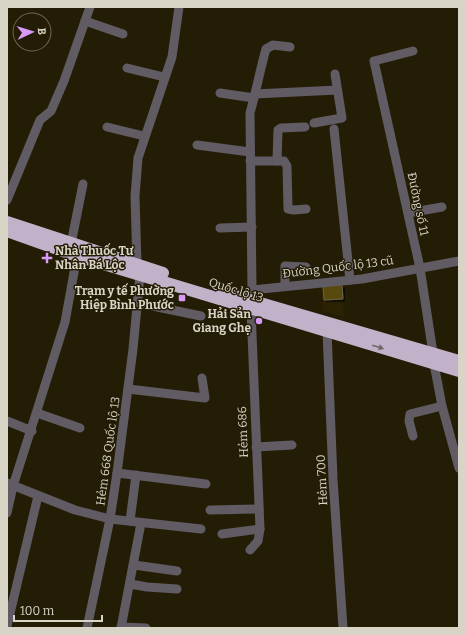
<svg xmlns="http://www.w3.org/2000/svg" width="466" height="635" font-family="Bitter,serif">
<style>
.built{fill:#2b2204}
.building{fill:#59480b;stroke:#6a624a;filter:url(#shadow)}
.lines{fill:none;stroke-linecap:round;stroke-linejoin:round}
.minor{stroke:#615b64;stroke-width:9}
.highway{stroke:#c1b1c9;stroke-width:12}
.oneway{fill:#726768}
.poi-dot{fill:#d99af7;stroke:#241d06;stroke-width:1.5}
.labels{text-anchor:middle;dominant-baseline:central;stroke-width:3;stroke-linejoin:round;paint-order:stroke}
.street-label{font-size:12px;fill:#d8d4c6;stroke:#241d06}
.poi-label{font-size:12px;font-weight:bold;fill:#d8d4c6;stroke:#241d06;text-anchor:end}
</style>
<defs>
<filter id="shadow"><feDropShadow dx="2.5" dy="2.5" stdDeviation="0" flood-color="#0009"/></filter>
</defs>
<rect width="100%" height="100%" fill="#241d06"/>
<path class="built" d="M342,283L344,317L323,311L321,285Z"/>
<path class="building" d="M342,285L343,299L324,300L323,286Z"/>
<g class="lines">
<g class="minor">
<path d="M85,21L123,34"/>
<path d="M413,51L374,61L420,268L433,353"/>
<path d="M127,68L164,77"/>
<path d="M220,93L254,98"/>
<path d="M255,94L337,90"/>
<path d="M314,123L342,118L335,74"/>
<path d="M107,127L144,136"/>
<path d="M334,129L350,280"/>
<path d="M197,145L250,152"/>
<path d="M250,161H284L287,166L288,209L294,210L306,209"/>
<path d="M277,161L278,130L281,128L305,127"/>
<path d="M7,200L40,120L51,111L64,81L90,7"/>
<path d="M408,213L442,207"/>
<path d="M220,228L252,227"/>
<path d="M71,244L83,184"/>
<path d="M137,265L135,196L138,158L172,57L179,7"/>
<path d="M285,286V266L306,267"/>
<path d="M252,290L250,113C256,92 260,70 266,49L273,45L290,47"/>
<path d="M252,295V290L362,279L459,261"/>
<path d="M138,303L201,316"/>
<path d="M327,331L333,479L343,628"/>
<path d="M434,364L442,406L459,468"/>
<path d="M128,389L205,398L202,378"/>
<path d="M37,413L80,428"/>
<path d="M7,421L32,431"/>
<path d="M413,436L409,421L410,414L442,406"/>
<path d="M256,447L292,445"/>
<path d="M117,473L206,484"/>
<path d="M7,483L75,510L110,519L201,529"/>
<path d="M210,510L259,509"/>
<path d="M7,513L13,486L65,322L77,256"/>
<path d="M130,521L136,475"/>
<path d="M222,534L260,529"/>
<path d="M250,550L258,541L260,529L251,310"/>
<path d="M134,565L177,571"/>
<path d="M130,584L147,587L177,589"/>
<path d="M7,626L38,496"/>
<path d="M121,627L146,628"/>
<path d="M87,628L110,519L117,473L133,349L140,275"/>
<path d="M121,628L141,523"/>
</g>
<g class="highway">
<path d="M7,222L163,273"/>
<path d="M7,231L77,256L459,371"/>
<path d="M222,292L459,361"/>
</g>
</g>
<defs><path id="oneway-solid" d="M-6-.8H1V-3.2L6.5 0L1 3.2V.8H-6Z"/></defs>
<use class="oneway" href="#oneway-solid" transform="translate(378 347) rotate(17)"/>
<g class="poi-dot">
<path d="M45 252h4v4h4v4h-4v4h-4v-4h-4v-4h4z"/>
<rect x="178" y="294" width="8" height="8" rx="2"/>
<circle cx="259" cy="321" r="4"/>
</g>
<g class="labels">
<g class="street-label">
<text transform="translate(418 204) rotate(78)">Đường số 11</text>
<text transform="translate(338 267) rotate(-7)">Đường Quốc lộ 13 cũ</text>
<text transform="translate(236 290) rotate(17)">Quốc lộ 13</text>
<text transform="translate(243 432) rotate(-92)">Hẻm 686</text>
<text transform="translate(108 451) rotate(-82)">Hẻm 668 Quốc lộ 13</text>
<text transform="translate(322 480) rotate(-93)">Hẻm 700</text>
</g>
<g class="poi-label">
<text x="55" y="251" text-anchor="start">Nhà Thuốc Tư<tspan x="55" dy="14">Nhân Bá Lộc</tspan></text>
<text x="174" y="291">Trạm y tế Phường<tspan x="174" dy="14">Hiệp Bình Phước</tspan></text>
<text x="251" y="314">Hải Sản<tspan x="251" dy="14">Giang Ghẹ</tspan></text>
</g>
</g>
<rect width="466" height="635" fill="none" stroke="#d8d4c6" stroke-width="16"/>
<g transform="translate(32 32) rotate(86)"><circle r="19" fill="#241d06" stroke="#6c6653"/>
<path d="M0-3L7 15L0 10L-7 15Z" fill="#d99af7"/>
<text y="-6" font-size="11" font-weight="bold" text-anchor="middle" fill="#d8d4c6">B</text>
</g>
<path d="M14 615v6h88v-6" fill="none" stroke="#d8d4c6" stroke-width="2"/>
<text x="20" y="615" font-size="12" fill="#d8d4c6" stroke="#241d06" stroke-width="3" paint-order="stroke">100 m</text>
</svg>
